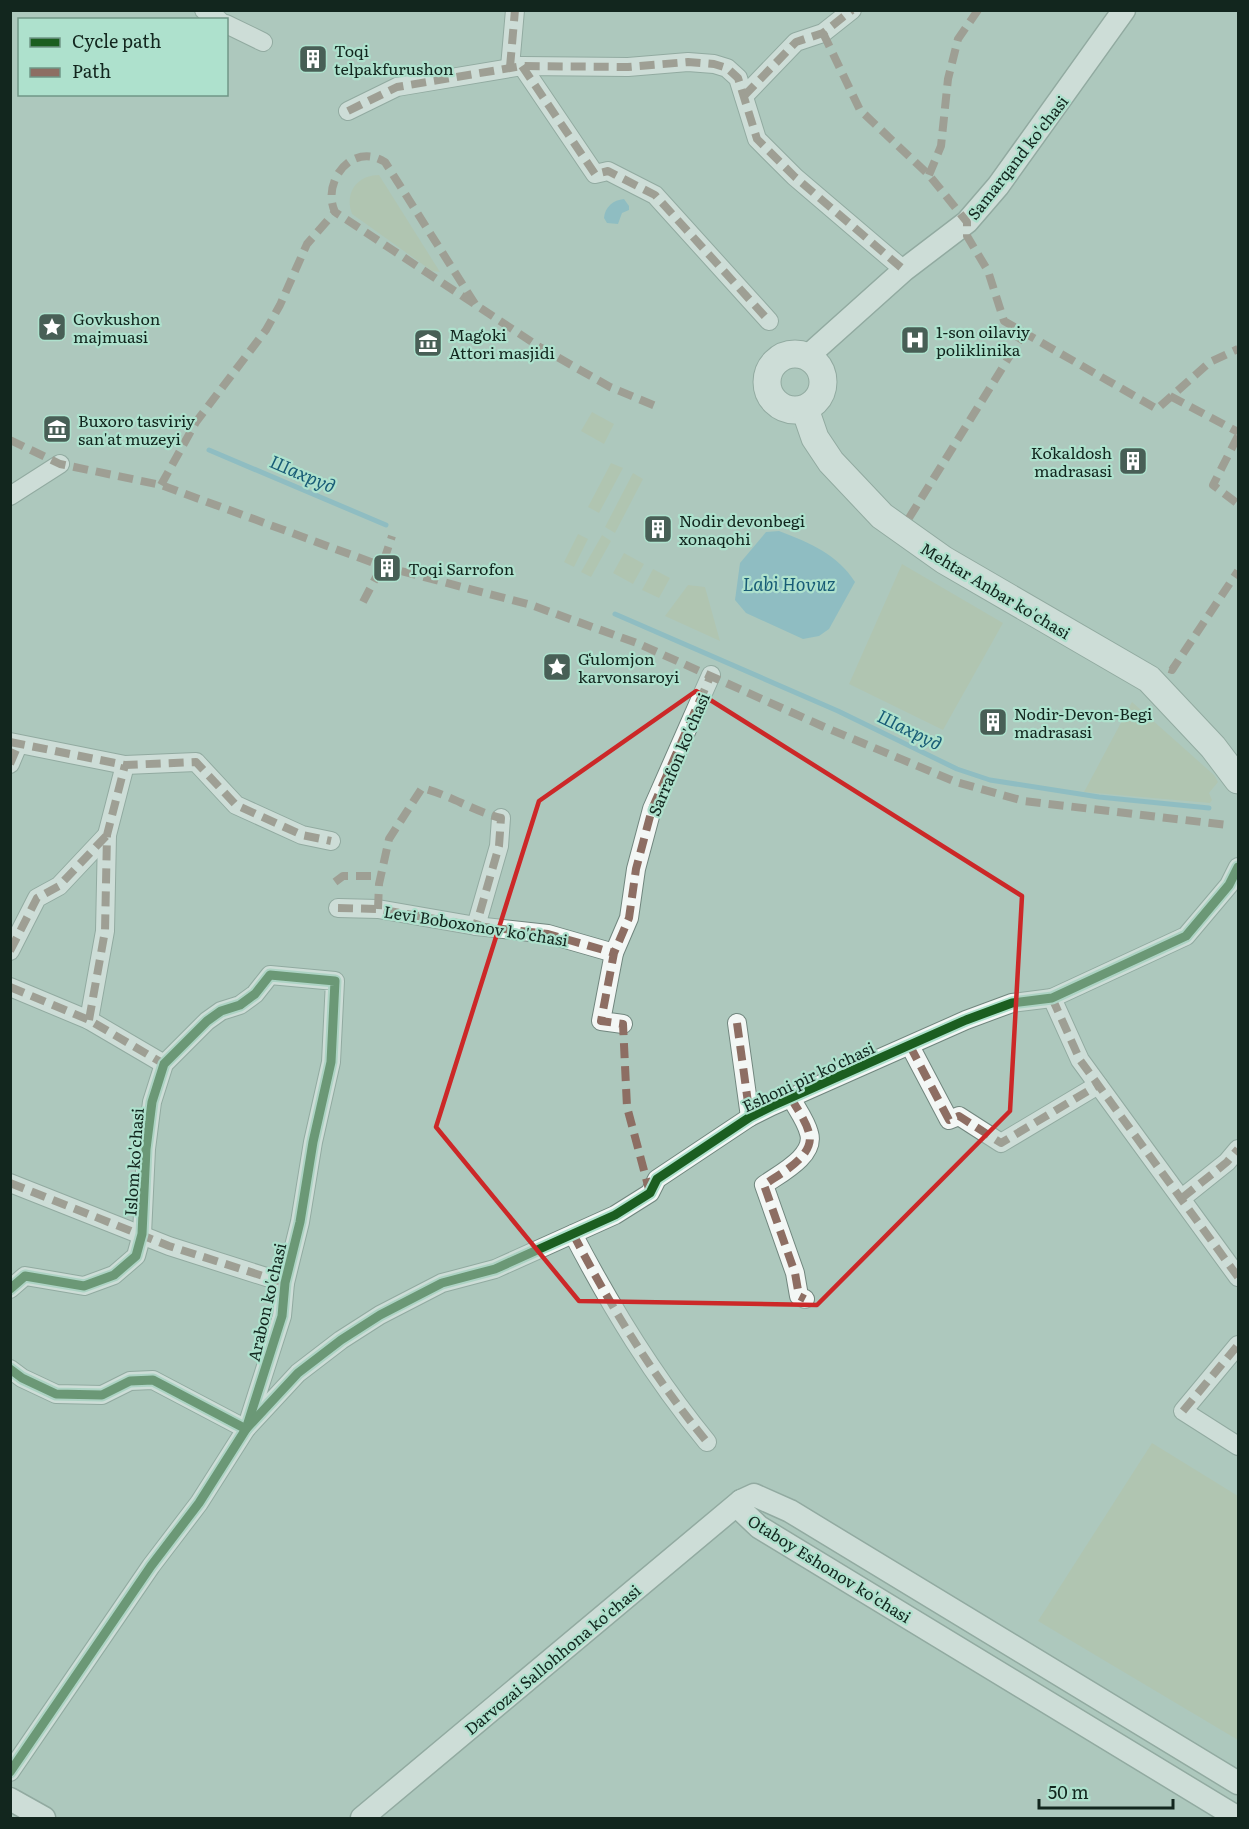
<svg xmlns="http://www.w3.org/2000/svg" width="1249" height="1829" font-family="Literata,serif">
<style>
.green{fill:#b4c1a3}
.water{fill:#6bb0c7}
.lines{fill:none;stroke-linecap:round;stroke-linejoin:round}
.stream{stroke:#6bb0c7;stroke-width:5}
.minor-casing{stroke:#71867e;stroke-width:20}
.tertiary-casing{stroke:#71867e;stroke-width:25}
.secondary-casing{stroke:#71867e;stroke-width:29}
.minor{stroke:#f3f7f5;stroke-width:18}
.tertiary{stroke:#f3f7f5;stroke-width:22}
.secondary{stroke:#f3f7f5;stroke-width:27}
.quiet{stroke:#8d6e63;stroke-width:8;stroke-dasharray:15 8;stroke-linecap:butt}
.cycleway-casing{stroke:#aee1cd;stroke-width:13}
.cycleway{stroke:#1b5e20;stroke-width:9}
.marked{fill:none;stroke:#cc2828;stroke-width:4.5;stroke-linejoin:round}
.labels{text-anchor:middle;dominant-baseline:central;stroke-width:4.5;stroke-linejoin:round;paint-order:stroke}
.poi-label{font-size:16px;fill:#12261e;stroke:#aee1cd;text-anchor:start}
.street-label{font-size:16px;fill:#12261e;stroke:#aee1cd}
.water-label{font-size:18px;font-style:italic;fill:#185c76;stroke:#aee1cd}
</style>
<rect width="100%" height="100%" fill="#adc8bd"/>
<g class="green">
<path d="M379,175L440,272L432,271L352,214C344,193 357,175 379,175Z"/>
<path d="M592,412L614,424L604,444L581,431Z"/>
<path d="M611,463L623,468L599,513L588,507Z"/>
<path d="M633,473L643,479L615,533L605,527Z"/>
<path d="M578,534L588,539L574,567L564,562Z"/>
<path d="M602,535L611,541L591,577L581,572Z"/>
<path d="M624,553L644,564L633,584L613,573Z"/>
<path d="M902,564L1003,623L943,730L849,684Z"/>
<path d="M653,569L670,578L659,598L642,590Z"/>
<path d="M688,585L705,587L720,641L665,616Z"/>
<path d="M1132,702L1214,775L1218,782L1209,793L1212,800L1210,803L1084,792Z"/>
<path d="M1152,1443L1238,1496V1740L1038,1621Z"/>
</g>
<g class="water">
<path d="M624,199L629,206V210L622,213L618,224L607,223L604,218C605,207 613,200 624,199Z"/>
<path d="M779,531C810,543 837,554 855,582L829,629L819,636L803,639L746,613L735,600L740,563L766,532Z"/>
</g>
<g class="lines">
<g class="stream">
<path d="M209,450L386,525"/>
<path d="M615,614L838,711L957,769L990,780L1099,797L1209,808"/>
</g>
<g class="minor-casing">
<g id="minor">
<path d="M204,10L219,20"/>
<path d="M226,24L263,42"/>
<path d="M522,66L595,174L608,171L655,195L769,321"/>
<path d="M510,67L515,10"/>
<path d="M744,96L796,42L823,33L852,10"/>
<path d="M348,111L397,87L522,66L628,67L688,62L714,64L727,68L738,78L757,139L795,177L904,270"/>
<path d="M10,496L60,464"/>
<path d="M10,742L125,765L196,762L236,805L302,835L331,841"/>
<path d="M10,764L18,745"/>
<path d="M338,908L378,909L476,926L548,934L614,953"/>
<path d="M476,926L499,846L501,818"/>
<path d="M10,951L37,898L59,886L107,835"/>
<path d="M10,987L89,1020L164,1064"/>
<path d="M1052,998L1080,1060L1238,1277"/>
<path d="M89,1020L105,931L107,835L125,765"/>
<path d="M737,1023L750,1117"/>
<path d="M623,1024L601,1021L614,953L629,918L636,869L652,809L711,675"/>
<path d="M910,1046L949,1120L959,1116L1001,1143L1098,1085"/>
<path d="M791,1098C797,1109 806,1121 809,1133C816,1156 779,1174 764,1185L795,1273L799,1296L805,1299"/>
<path d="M10,1183L169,1246L285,1283"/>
<path d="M1182,1198L1227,1162L1238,1149"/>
<path d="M573,1234C612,1309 653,1376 707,1442"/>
<path d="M10,1289L25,1276L84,1286L114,1275L136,1256L142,1234L146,1149L152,1102L164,1064L207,1021L221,1011L240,1005L255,994L270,975L335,981L331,1062L313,1142L300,1222L285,1283L282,1316L246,1429L199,1503L151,1566L10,1772"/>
<path d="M1238,1345L1183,1411L1238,1446"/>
<path d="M10,1369L22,1378L56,1394L102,1395L130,1381L153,1380L246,1429L298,1373L341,1340L380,1315L442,1283L495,1269L615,1215L650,1193L657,1179L750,1117L772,1106L966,1020L1012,1003L1052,998L1186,936L1229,885L1238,867"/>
</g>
</g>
<g class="tertiary-casing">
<g id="tertiary">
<path d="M808,356L904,270L967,222L998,186L1124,10"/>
<path d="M741,1501L739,1508L759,1527L1238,1818"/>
<path d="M10,1799L44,1818"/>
<path d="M362,1818L741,1501L754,1495L790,1511L1238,1783"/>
</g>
</g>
<g class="secondary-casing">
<g id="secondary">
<circle cx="795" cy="382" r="28"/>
<path d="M805,409L815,438L831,462L882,516L944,560L1149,679L1213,747L1238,780"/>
</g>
</g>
<use href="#minor" class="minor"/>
<use href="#tertiary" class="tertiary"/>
<use href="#secondary" class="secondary"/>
<g class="quiet">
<path d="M823,33L860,110L929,175L967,222V236L988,271L1004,321L1157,409L1210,362L1238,349"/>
<path d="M522,66L595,174L608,171L655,195L769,321"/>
<path d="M510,67L515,10"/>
<path d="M744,96L796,42L823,33L852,10"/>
<path d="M348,111L397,87L522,66L628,67L688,62L714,64L727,68L738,78L757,139L795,177L904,270"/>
<path d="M929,175L941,146L948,79L958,39L978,10"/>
<path d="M475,304L385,162C352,141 321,182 335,212L538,346L610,387L658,407"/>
<path d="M1170,396L1238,432"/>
<path d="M1238,436L1213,485L1238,504"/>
<path d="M10,440L60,464L161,485L382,566L531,605L637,643L822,726L956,782L1024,801L1227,825"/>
<path d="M161,485L196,422L266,330L280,305L307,244L335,212"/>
<path d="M909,518L1024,333"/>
<path d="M363,602L382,566L392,536"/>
<path d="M1169,669L1172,670L1238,571"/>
<path d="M10,742L125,765L196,762L236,805L302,835L331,841"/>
<path d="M10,764L18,745"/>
<path d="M335,882L343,876H381"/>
<path d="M338,908L378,909L476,926L548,934L614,953"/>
<path d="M378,909L379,884L389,839L422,788C450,795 473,811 501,818L499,846L476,926"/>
<path d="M10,951L37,898L59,886L107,835"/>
<path d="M10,987L89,1020L164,1064"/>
<path d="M1052,998L1080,1060L1238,1277"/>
<path d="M89,1020L105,931L107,835L125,765"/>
<path d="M737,1023L750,1117"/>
<path d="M910,1046L949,1120L959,1116L1001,1143L1098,1085"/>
<path d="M791,1098C797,1109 806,1121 809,1133C816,1156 779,1174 764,1185L795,1273L799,1296L805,1299"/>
<path d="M10,1183L169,1246L285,1283"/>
<path d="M650,1193L627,1107L623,1024L601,1021L614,953L629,918L636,869L652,809L711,675"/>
<path d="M1182,1198L1227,1162L1238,1149"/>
<path d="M573,1234C612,1309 653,1376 707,1442"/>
<path d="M1183,1411L1238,1345"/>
</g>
<g class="cycleway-casing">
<g id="cycleway">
<path d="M10,1289L25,1276L84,1286L114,1275L136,1256L142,1234L146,1149L152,1102L164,1064L207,1021L221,1011L240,1005L255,994L270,975L335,981L331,1062L313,1142L300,1222L285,1283L282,1316L246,1429L199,1503L151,1566L10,1772"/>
<path d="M10,1369L22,1378L56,1394L102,1395L130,1381L153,1380L246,1429L298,1373L341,1340L380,1315L442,1283L495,1269L615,1215L650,1193L657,1179L750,1117L772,1106L966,1020L1012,1003L1052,998L1186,936L1229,885L1238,867"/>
</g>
</g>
<use href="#cycleway" class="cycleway"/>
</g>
<path d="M0 0H1249V1829H0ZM696,691L1022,896L1010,1111L817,1305L579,1301L436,1127L539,801Z" fill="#adc8bd" fill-opacity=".55" fill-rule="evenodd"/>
<path class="marked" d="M696,691L1022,896L1010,1111L817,1305L579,1301L436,1127L539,801Z"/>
<defs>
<g id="building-square" transform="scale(1.5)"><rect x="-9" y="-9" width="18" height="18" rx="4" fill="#485f56" stroke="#aee1cd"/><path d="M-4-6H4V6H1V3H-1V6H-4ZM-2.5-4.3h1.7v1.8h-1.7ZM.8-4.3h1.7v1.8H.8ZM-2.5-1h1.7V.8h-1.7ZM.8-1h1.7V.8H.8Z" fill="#fff"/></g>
<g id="sight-square" transform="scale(1.5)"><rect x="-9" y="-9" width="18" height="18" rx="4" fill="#485f56" stroke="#aee1cd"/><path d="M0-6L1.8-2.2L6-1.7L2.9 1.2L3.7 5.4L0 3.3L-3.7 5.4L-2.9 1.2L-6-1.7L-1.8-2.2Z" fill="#fff"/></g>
<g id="hospital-square" transform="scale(1.5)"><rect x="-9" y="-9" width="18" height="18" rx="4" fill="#485f56" stroke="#aee1cd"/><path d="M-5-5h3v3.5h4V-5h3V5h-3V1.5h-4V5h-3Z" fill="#fff"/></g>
<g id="museum-square" transform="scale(1.5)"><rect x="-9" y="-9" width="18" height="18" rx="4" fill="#485f56" stroke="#aee1cd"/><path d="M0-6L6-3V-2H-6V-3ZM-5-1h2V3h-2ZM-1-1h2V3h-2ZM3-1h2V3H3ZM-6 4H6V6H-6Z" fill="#fff"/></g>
</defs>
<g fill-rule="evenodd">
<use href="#building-square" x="313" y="59"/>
<use href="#sight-square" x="52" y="327"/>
<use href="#hospital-square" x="915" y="340"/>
<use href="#museum-square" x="428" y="343"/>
<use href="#museum-square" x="57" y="429"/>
<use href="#building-square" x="1133" y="461"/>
<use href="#building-square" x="658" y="529"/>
<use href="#building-square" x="387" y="568"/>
<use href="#sight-square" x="557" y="667"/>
<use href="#building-square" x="993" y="722"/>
</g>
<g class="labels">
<g class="poi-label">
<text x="334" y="50">Toqi<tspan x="334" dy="18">telpakfurushon</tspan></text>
<text x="73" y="318">Govkushon<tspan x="73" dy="18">majmuasi</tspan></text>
<text x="936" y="331">1-son oilaviy<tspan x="936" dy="18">poliklinika</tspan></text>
<text x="449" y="334">Magʻoki<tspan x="449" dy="18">Attori masjidi</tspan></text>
<text x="78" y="420">Buxoro tasviriy<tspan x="78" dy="18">san'at muzeyi</tspan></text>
<text x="1112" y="452" text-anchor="end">Koʻkaldosh<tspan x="1112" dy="18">madrasasi</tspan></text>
<text x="679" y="520">Nodir devonbegi<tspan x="679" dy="18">xonaqohi</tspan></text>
<text x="408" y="568">Toqi Sarrofon</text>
<text x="578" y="658">Gʻulomjon<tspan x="578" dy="18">karvonsaroyi</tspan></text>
<text x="1014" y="713">Nodir-Devon-Begi<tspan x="1014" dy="18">madrasasi</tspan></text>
</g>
<g class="street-label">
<text transform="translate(1017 157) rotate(-52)">Samarqand ko'chasi</text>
<text transform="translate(996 590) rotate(31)">Mehtar Anbar ko'chasi</text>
<text transform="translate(678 754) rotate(-67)">Sarrafon ko'chasi</text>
<text transform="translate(476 925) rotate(9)">Levi Boboxonov ko'chasi</text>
<text transform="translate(808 1076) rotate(-25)">Eshoni pir ko'chasi</text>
<text transform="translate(133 1162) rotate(-86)">Islom ko'chasi</text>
<text transform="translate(266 1302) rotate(-77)">Arabon ko'chasi</text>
<text transform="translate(830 1568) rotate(32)">Otaboy Eshonov ko'chasi</text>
<text transform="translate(552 1659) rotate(-40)">Darvozai Sallohhona ko'chasi</text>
</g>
<g class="water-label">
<text transform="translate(303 473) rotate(23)">Шахруд</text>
<text x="789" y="583">Labi Hovuz</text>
<text transform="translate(910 729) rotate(26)">Шахруд</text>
</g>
</g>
<rect width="1249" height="1829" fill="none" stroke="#12261e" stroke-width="24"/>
<rect x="18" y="18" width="210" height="78" fill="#aee1cd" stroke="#709687" stroke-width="1.5"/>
<rect x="30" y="38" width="30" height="9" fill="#1b5e20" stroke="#709687" stroke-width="1.5"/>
<text x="72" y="48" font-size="18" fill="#12261e">Cycle path</text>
<rect x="30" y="68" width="30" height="9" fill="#8d6e63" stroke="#709687" stroke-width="1.5"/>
<text x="72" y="78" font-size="18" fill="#12261e">Path</text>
<path d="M1039 1799v9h134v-9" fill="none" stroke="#12261e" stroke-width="3"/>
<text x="1048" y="1799" font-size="18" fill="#12261e" stroke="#aee1cd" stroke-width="4.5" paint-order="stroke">50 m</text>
</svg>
